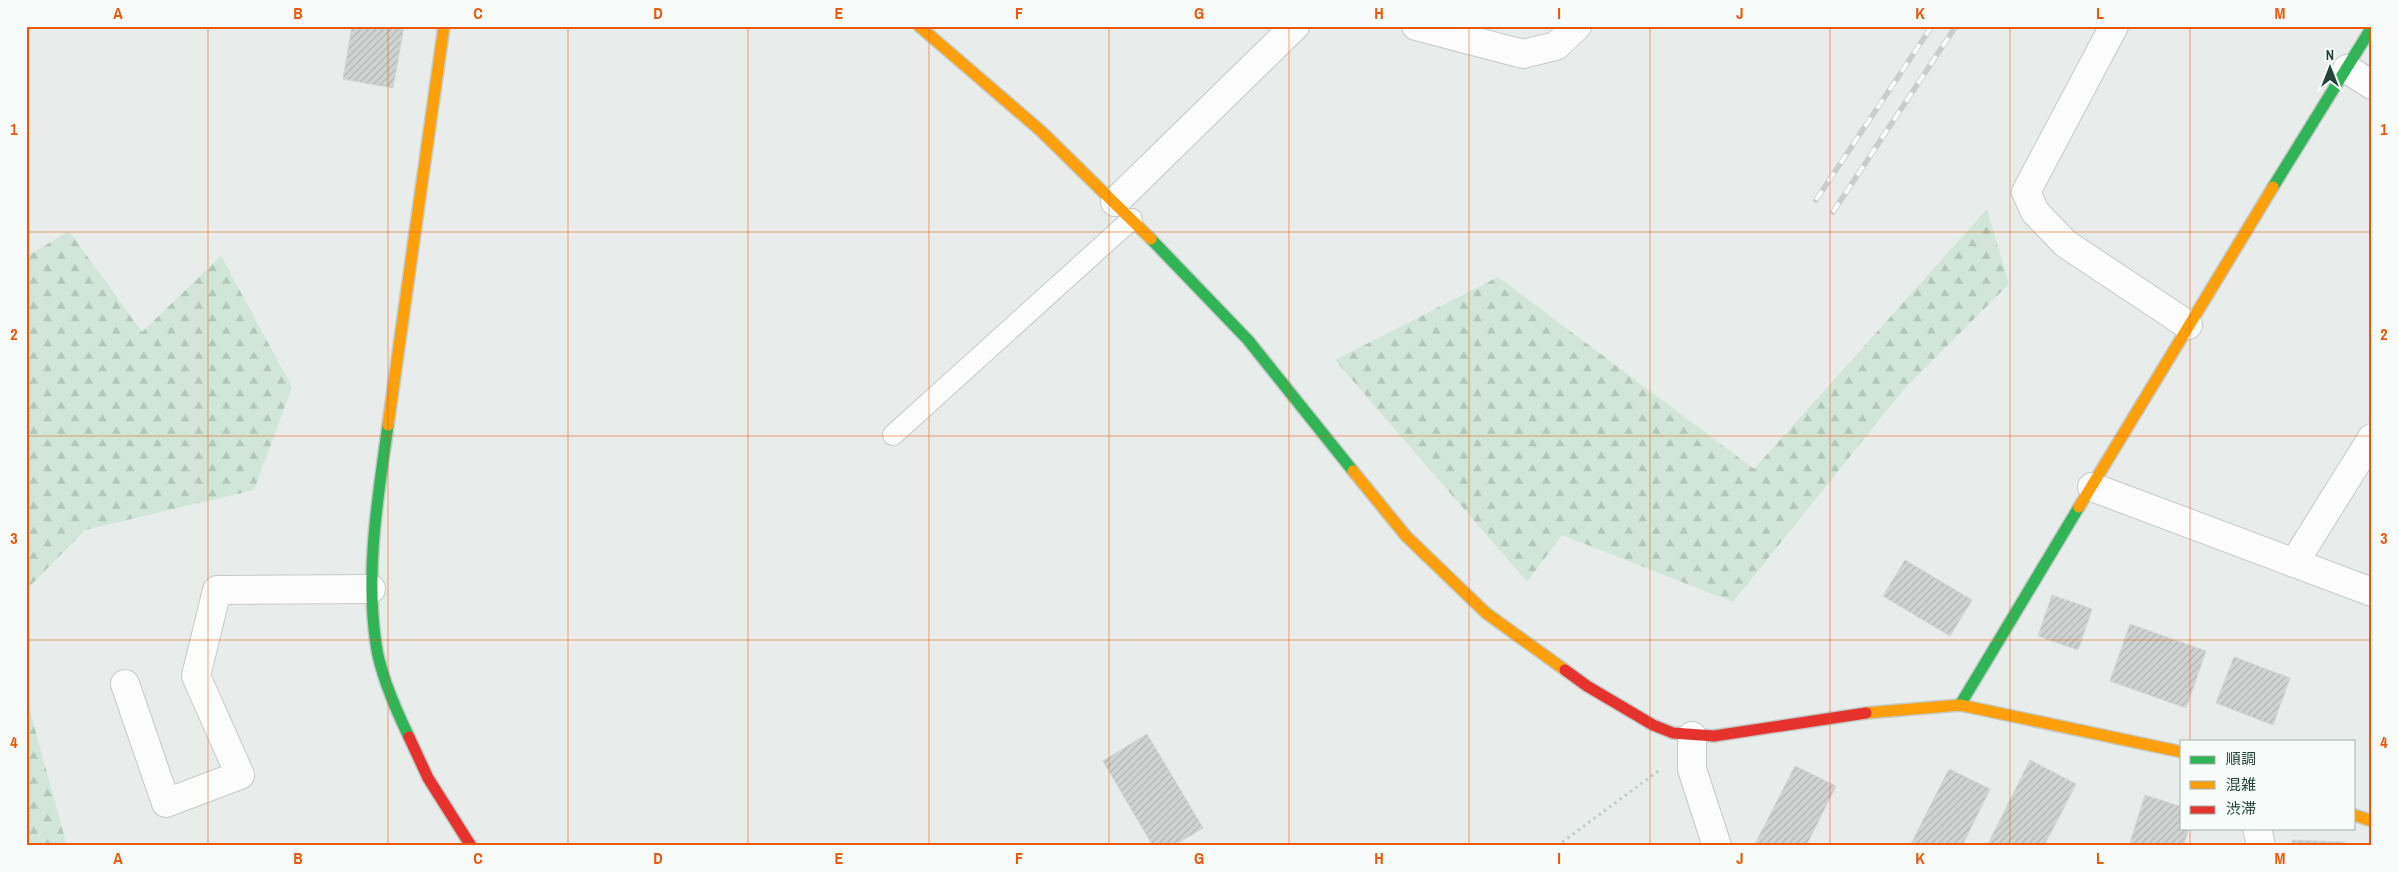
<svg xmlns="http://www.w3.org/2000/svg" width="2398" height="872" font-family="'Archivo Narrow','Noto Sans JP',sans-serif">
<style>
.forest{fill:url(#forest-firs)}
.building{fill:url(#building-hatch);stroke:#d1d6d4}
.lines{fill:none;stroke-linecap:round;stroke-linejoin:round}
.lane-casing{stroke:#c5cac8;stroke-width:22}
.street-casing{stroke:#c5cac8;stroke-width:30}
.fast-casing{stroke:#c3cbc8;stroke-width:14}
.slow-casing{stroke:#c3cbc8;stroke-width:14}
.jam-casing{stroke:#c3cbc8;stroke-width:14}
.path{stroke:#c3ccca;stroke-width:3;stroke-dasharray:2.5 4;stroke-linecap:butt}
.lane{stroke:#fcfcfc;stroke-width:20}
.street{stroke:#fcfcfc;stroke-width:28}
.fast{stroke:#30b455;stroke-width:11}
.slow{stroke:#ff9f0a;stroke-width:11}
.jam{stroke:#e5322d;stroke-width:11}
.rail-casing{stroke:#c9cdcc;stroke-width:5.5}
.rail{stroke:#f7fbf9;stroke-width:4;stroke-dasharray:11;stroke-linecap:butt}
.grid{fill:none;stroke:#e8590c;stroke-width:1;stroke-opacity:0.55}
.neatline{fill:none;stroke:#e8590c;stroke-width:2}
.grid-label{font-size:16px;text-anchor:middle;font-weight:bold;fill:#e8590c}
</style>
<defs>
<pattern id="forest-firs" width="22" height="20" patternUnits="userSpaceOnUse" patternTransform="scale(1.25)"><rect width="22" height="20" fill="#d1e6d8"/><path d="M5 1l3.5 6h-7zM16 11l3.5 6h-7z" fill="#b3c6ba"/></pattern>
<pattern id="building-hatch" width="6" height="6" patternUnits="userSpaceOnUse" patternTransform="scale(1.25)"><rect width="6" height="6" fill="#cfd4d2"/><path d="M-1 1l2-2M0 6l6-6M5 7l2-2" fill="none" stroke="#b2b7b5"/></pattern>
</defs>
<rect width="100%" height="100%" fill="#e8edeb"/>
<g class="forest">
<path d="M1987,209L2009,284L1904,389L1733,602L1562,535L1527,582L1335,360L1498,277L1754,469Z"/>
<path d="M69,231L142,332L221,256L292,387L254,490L85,530L26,590V257Z"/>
<path d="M26,696L67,846H26Z"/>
</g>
<g class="building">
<path d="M352,26H404L393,88L343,79Z"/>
<path d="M1905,560L1972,600L1950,636L1883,596Z"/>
<path d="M2052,595L2092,609L2078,650L2038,636Z"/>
<path d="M2130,624L2206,651L2186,708L2110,681Z"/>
<path d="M2234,657L2290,678L2273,725L2216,703Z"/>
<path d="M1147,734L1203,828L1173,846H1153L1103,761Z"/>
<path d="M2030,760L2076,784L2044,846H1987Z"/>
<path d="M1795,766L1836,786L1806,846H1754Z"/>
<path d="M1949,769L1990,789L1962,846H1910Z"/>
<path d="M2145,795L2182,807V828H2189L2183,846H2129Z"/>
<path d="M2292,840L2345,842V846H2292Z"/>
</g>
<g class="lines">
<g class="lane-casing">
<path id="lane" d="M893,435L1132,219"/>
</g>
<g class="street-casing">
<g id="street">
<path d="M1416,26L1523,54L1556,46L1577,26"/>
<path d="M2114,26L2026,192L2035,212L2066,244L2188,325"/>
<path d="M2347,69L2372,85"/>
<path d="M1115,202L1295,26"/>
<path d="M2092,487L2372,592"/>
<path d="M2294,563L2372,438"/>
<path d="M125,684L166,803L240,775L196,676L217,590L371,589"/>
<path d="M1692,736V769L1717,846"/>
<path d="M2257,828L2261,846"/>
</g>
</g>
<g class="fast-casing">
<g id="fast">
<path d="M2273,187L2372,27"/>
<path d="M1151,239L1248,340L1353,471"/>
<path d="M388,425C378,497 365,571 376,644C380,674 396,710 409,737"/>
<path d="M1960,705L2079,507"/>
</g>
</g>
<g class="slow-casing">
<g id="slow">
<path d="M919,26L1042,132L1151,239"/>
<path d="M388,425L444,26"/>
<path d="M1353,471L1406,536L1486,613L1565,670"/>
<path d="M2079,507L2273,187"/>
<path d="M1866,713L1960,705L2182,752"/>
<path d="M2354,815L2372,821"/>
</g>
</g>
<g class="jam-casing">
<g id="jam">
<path d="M1565,670L1587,686L1653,725L1673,733L1714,736L1866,713"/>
<path d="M409,737L428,778L471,846"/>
</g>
</g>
<path class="path" d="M1557,846L1661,769"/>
<use href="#lane" class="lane"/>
<use href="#street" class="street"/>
<use href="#fast" class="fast"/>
<use href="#slow" class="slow"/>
<use href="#jam" class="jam"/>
<g class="rail-casing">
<g id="rail">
<path d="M1816,200L1932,26"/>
<path d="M1833,212L1956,26"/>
</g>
</g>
<use href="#rail" class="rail"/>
</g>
<path class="grid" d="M208,26V846M388,26V846M568,26V846M748,26V846M929,26V846M1109,26V846M1289,26V846M1469,26V846M1650,26V846M1830,26V846M2010,26V846M2190,26V741M26,232H2372M26,436H2372M26,640H2372M2190,828V846"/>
<rect width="2398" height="872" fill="none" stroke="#f7fbf9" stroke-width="55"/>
<rect x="2180" y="740" width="175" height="90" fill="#f7fbf9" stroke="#a3b1ad"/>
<rect x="2190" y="756" width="25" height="8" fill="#30b455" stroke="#a3b1ad"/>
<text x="2226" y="764" font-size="15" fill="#24423a">順調</text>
<rect x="2190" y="781" width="25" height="8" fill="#ff9f0a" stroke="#a3b1ad"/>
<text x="2226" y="790" font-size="15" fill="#24423a">混雑</text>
<rect x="2190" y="806" width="25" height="8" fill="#e5322d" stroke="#a3b1ad"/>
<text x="2226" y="814" font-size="15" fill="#24423a">渋滞</text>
<g transform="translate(2330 68)" stroke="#f7fbf9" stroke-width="4" paint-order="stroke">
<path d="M0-4L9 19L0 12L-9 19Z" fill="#24423a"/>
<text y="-8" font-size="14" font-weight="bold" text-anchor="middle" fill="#24423a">N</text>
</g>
<rect x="28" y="28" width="2342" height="816" class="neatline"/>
<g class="grid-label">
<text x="118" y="19">A</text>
<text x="298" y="19">B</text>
<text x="478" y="19">C</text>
<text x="658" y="19">D</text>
<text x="839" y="19">E</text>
<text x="1019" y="19">F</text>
<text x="1199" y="19">G</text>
<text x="1379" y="19">H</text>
<text x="1559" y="19">I</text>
<text x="1740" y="19">J</text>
<text x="1920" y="19">K</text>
<text x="2100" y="19">L</text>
<text x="2280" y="19">M</text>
<text x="14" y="135">1</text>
<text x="2384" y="135">1</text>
<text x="14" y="340">2</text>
<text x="2384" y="340">2</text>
<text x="14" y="544">3</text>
<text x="2384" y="544">3</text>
<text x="14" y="748">4</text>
<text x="2384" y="748">4</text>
<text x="118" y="864">A</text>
<text x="298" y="864">B</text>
<text x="478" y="864">C</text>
<text x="658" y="864">D</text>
<text x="839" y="864">E</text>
<text x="1019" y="864">F</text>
<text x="1199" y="864">G</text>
<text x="1379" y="864">H</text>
<text x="1559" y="864">I</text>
<text x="1740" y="864">J</text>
<text x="1920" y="864">K</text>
<text x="2100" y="864">L</text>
<text x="2280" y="864">M</text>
</g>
</svg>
